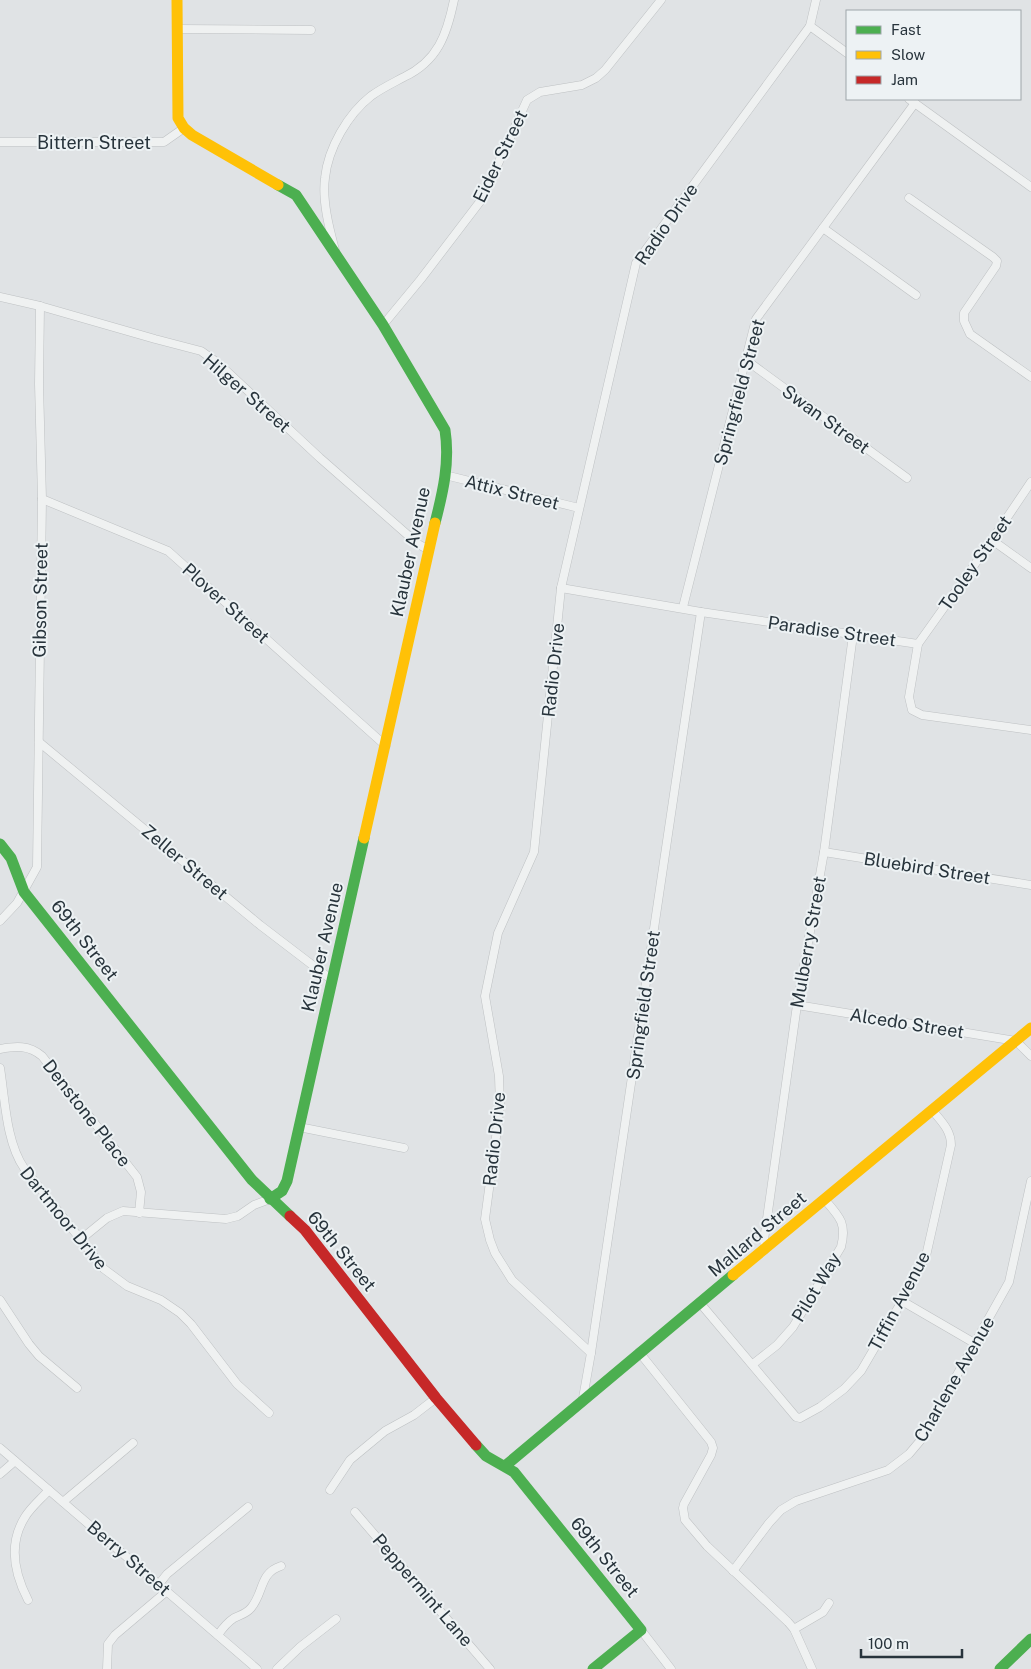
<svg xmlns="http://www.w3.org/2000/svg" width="1031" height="1669" font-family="'Public Sans',sans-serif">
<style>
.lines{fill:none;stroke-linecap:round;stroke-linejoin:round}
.street-casing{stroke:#bec1c3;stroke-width:9}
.street{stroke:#eff1f1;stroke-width:8}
.fast{stroke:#4caf50;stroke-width:11}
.slow{stroke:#ffc107;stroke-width:11}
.jam{stroke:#c62828;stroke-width:11}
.labels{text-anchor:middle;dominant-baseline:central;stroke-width:4;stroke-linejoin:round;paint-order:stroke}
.street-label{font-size:18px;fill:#28343c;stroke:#edf2f4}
</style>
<rect width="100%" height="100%" fill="#e0e3e5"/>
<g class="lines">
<g class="street-casing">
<g id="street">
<path d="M810,26L847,53"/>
<path d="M178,29L311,30"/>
<path d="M909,99L1031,187"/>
<path d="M0,142H164L184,128"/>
<path d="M909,198L993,257L997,261L996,266L964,313V321L970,334L1031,377"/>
<path d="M823,228L916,295"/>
<path d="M335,250C329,228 322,200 325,178C328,148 348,114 371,96C382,88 393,83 404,77C438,61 447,34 454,0"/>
<path d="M0,297L40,306L155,339L201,351L218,363L320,458L418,544L429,550"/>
<path d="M383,325L421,279L482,199L527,100L540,92L582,85L596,78L605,70L661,0"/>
<path d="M746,360L907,478"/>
<path d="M445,475L579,508"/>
<path d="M1031,482L992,540L918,644L909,697L912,710L922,715L1031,730"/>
<path d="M42,499L168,551L386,746"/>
<path d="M992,540L1031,568"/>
<path d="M561,588L701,612L918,644"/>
<path d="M683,607L756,319L915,103"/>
<path d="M39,742L260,925L332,980"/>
<path d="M824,852L1031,885"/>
<path d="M0,921L17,903L37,867L42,499L39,384L40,306"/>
<path d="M797,1005L1016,1041L1031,1056"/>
<path d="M0,1049C16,1046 29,1045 42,1056L137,1177L141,1192L139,1213"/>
<path d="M0,1068C5,1099 6,1142 24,1168L104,1269L127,1286L161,1300L180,1313L191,1324L237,1384L269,1413"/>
<path d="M299,1127L404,1148"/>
<path d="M80,1240L107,1218L123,1211L226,1219L238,1216L254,1205L270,1199"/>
<path d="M765,1250L764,1240L797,1005L824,852L853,635"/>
<path d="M0,1300L29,1344L39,1356L77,1388"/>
<path d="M902,1301L976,1344"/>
<path d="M700,1303L796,1417L800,1418L820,1407L844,1389L861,1371L902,1301L926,1256L951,1145C951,1130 941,1121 932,1110"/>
<path d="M639,1352L711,1442L713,1448L711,1455L684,1504L683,1508L685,1520L707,1546L788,1622L794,1629L812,1669"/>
<path d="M591,1353L512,1280L495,1253L490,1240L485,1219L500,1107L499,1076L485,996L498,933L534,852L561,588L636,263L810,26L816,0"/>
<path d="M753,1364L777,1345L793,1327L841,1247C847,1224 840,1217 825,1200"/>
<path d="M583,1398L591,1353L701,612"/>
<path d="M0,1448L257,1669"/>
<path d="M0,1474L15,1461"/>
<path d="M330,1490L350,1460L385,1431L414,1415L436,1398"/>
<path d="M63,1502L133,1443"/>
<path d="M355,1512L490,1669"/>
<path d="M733,1571L769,1523L781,1510L796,1501L888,1470L909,1454L920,1441L1009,1282L1031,1181"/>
<path d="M159,1584L167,1574L248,1507"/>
<path d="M28,1600C14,1573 8,1544 25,1517C31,1507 41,1499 49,1490"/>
<path d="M794,1629L823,1612L829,1603"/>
<path d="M641,1630L671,1669"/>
<path d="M218,1635C222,1629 228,1622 234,1618C240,1615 246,1614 251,1608C264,1593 259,1573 281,1566"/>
<path d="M107,1669L108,1644L115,1635L167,1591"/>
<path d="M277,1669L300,1647L336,1619"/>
</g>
</g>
<use href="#street" class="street"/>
<g class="fast">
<path d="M278,185L296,195L383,325L445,430C450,462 443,492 435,523"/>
<path d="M0,844L11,858L24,892L252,1180L290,1216"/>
<path d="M270,1199L282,1191L287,1181L364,838"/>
<path d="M476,1445L486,1456L514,1472L641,1630L593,1669"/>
<path d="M505,1466L733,1275"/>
<path d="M1000,1669L1031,1639"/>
</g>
<g class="slow">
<path d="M177,0L178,118L184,128L192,135L278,185"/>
<path d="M364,838L435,523"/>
<path d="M733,1275L1031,1028"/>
</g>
<path class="jam" d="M290,1216L305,1230L436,1398L476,1445"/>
</g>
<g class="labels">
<g class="street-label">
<text x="94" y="142">Bittern Street</text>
<text transform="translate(500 156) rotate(-64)">Eider Street</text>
<text transform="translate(666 224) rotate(-55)">Radio Drive</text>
<text transform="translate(739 392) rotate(-75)">Springfield Street</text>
<text transform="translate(247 393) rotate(41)">Hilger Street</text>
<text transform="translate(826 419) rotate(36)">Swan Street</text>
<text transform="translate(512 492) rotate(14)">Attix Street</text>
<text transform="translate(410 552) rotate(-78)">Klauber Avenue</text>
<text transform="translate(975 563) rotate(-55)">Tooley Street</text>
<text transform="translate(40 600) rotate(-89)">Gibson Street</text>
<text transform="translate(226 603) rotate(42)">Plover Street</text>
<text transform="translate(832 631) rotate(8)">Paradise Street</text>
<text transform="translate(553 670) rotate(-84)">Radio Drive</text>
<text transform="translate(185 862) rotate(40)">Zeller Street</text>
<text transform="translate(927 868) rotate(9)">Bluebird Street</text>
<text transform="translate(85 940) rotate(52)">69th Street</text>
<text transform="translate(808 942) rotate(-80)">Mulberry Street</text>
<text transform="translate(322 947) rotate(-77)">Klauber Avenue</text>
<text transform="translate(643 1005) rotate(-82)">Springfield Street</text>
<text transform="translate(907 1023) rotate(9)">Alcedo Street</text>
<text transform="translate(87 1113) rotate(52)">Denstone Place</text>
<text transform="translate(494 1139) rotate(-84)">Radio Drive</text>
<text transform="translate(64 1218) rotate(51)">Dartmoor Drive</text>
<text transform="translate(757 1234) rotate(-40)">Mallard Street</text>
<text transform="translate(342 1251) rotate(51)">69th Street</text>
<text transform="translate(816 1287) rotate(-59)">Pilot Way</text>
<text transform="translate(899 1301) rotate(-62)">Tiffin Avenue</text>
<text transform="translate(954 1379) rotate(-60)">Charlene Avenue</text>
<text transform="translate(605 1557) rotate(51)">69th Street</text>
<text transform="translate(129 1558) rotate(41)">Berry Street</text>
<text transform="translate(423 1590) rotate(49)">Peppermint Lane</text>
</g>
</g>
<rect x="846" y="10" width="175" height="90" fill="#edf2f4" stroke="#9ea6aa"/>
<rect x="856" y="26" width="25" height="8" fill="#4caf50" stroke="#9ea6aa"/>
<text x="891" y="35" font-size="15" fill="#28343c">Fast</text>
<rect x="856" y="51" width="25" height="8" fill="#ffc107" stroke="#9ea6aa"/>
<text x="891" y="60" font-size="15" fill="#28343c">Slow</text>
<rect x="856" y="76" width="25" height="8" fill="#c62828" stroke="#9ea6aa"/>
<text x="891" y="85" font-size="15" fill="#28343c">Jam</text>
<path d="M861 1649v8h101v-8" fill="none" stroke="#28343c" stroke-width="2.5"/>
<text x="868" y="1649" font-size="15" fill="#28343c" stroke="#edf2f4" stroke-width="4" paint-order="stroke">100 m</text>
</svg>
